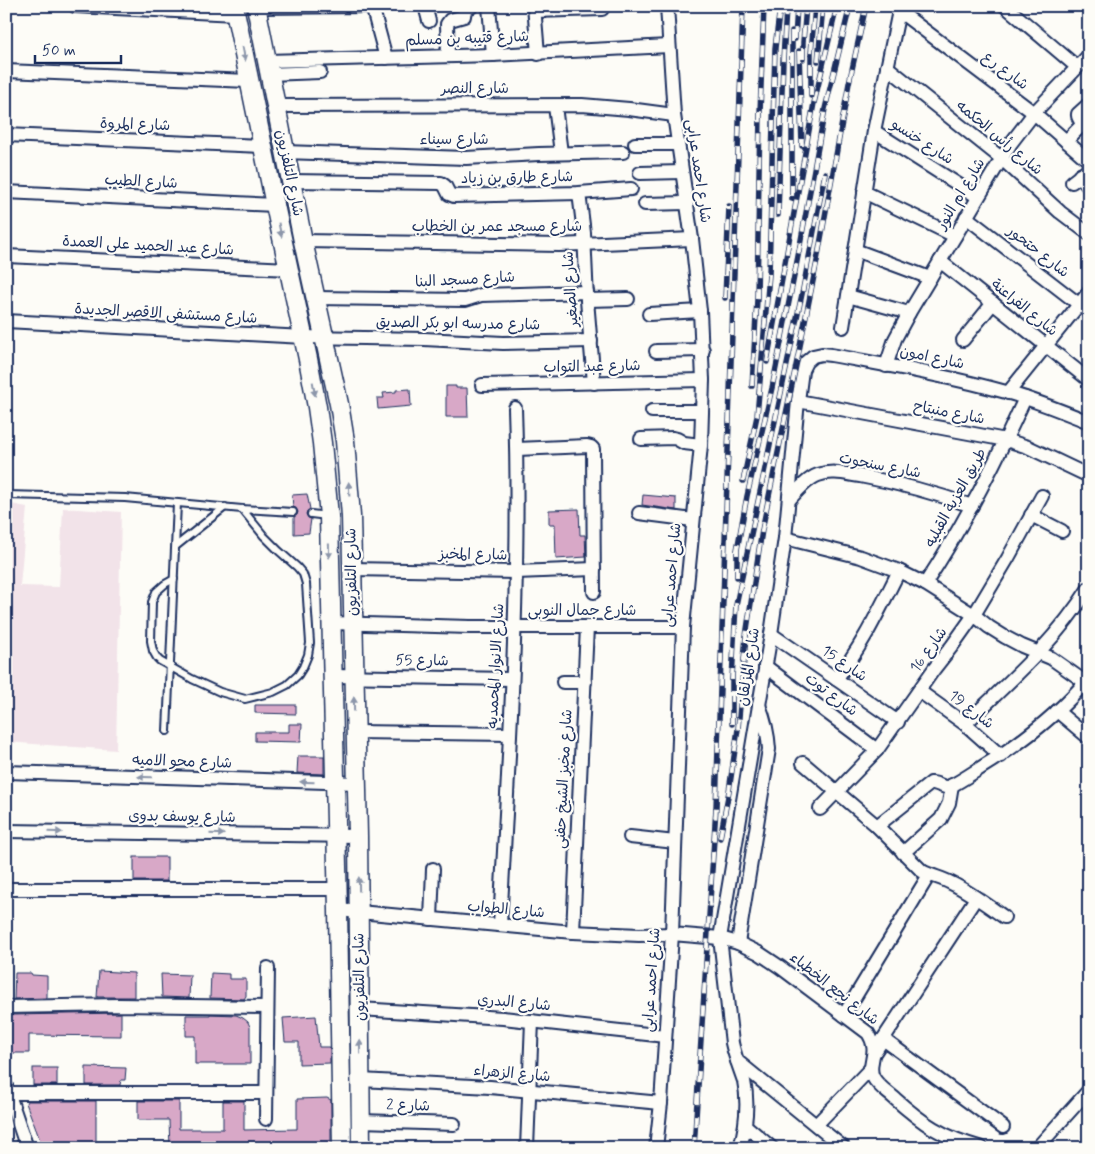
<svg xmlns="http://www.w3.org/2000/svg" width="1095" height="1154" font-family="Mynerve,'Playpen Sans Arabic',sans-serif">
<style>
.built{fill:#f2e3e9}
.building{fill:#d8a8c7;stroke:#1b2f5e}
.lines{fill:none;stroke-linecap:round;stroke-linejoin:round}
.lane-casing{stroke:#1b2f5e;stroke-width:10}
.street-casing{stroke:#1b2f5e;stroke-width:16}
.secondary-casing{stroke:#1b2f5e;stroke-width:21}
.lane{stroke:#fdfcf7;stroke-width:6}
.street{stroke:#fdfcf7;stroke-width:12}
.secondary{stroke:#fdfcf7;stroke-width:18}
.rail-casing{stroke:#1b2f5e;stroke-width:5.5}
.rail{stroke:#fdfcf7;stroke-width:4;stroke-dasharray:11;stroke-linecap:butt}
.oneway{fill:#8c96aa}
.labels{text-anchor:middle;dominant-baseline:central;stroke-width:4.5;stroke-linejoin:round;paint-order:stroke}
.street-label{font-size:15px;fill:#1b2f5e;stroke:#fdfcf7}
</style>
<rect width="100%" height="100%" fill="#fdfcf7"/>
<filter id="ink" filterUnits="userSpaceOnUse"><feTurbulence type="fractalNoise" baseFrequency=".02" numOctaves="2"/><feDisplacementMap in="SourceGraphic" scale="10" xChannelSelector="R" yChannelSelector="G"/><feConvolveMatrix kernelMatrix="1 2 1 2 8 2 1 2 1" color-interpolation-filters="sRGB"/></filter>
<g filter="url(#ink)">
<path class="built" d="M6,503L27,507L20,586L59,587L63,508L121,512L116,750L6,742Z"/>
<g class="building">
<path d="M446,386H456V388H467L468,417H446Z"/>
<path d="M410,389L411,406L378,409L377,398H384L383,393L396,392V390Z"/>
<path d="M307,494L310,509L307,511L306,514L308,518L311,519L309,533L294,534V517L297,515L298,512L296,508L293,507L292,495Z"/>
<path d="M643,495L676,498V510L642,505Z"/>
<path d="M579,509L580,535H585L586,557L556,559L555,524H549V510Z"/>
<path d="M255,705H296V714L255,713Z"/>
<path d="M289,724H302L301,742L255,741V732H289Z"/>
<path d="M298,756H324V774L297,773Z"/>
<rect x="134" y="857" width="33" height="24"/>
<path d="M99,971L134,973V997H97Z"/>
<path d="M15,973H31L32,975L47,976V998L14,999Z"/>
<path d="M211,973L229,974V979H246V996L244,999L210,998Z"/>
<path d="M161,974L190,975L189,998L162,997Z"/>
<path d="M121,1013V1036L29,1035V1053H6V1018L12,1015Z"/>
<path d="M210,1014L236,1015L243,1018L248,1022L250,1027V1064H195V1036H186V1015H210Z"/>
<path d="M316,1016L319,1047H330V1063L299,1064V1042H285L283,1018Z"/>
<path d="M86,1067L126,1068L125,1080H121L120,1085H86Z"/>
<rect x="33" y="1068" width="24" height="17"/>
<path d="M327,1098L331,1100V1146H306V1148H283V1146H249V1148H170L169,1120H138V1101H179V1129H223V1101H244V1130L297,1129V1099Z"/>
<path d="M27,1101H96V1148H43L26,1103Z"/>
</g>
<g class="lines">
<g class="lane-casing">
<g id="lane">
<path d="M6,495L125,498L242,509L293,512"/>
<path d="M311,514L327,516"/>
<path d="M176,546L225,507"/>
<path d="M174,579L165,584L156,592L152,602L151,641L153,651L157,658L160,661L192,679L220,692L245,699L273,692L287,685L298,675L303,667L308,655L310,643L306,584L303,574L297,567L279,551L264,536L242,509"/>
<path d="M167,731L177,503"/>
</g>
</g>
<g class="street-casing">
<g id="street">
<path d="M75,6L236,14"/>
<path d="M372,6L386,58"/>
<path d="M425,6L429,21"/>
<path d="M489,6L493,55"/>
<path d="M534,6L538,54"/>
<path d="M1005,6L1077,67"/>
<path d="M256,7L371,6"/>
<path d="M535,11L602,9"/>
<path d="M899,11L1034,113L1089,161"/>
<path d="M448,56L447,24L450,20L464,16L465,9L471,7"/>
<path d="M266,61L493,55L669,46"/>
<path d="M887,67L1001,158L1060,212L1089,234"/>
<path d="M6,71L249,81"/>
<path d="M269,74L320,72"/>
<path d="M275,106L582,105L629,109L674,115"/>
<path d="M555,106L561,153"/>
<path d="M874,131L978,197"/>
<path d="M6,135L263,146"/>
<path d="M1066,141L1082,125C1082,121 1077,118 1078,114L1089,104"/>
<path d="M635,144H678"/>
<path d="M284,152L466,158L539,154L623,152"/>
<path d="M640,173L682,172"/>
<path d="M1080,175L1089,188"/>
<path d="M290,181L441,183L445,186L449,194L454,196L579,193L631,189"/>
<path d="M1072,182L1089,169"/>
<path d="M6,192L275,205"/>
<path d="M864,192L955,236"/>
<path d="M579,193L584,233L587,300L594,383"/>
<path d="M645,204L686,203"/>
<path d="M966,217L1089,312"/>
<path d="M303,241L559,245L692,239"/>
<path d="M855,250L930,278"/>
<path d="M6,256L289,269"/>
<path d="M940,261L1089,380"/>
<path d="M848,296L909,313"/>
<path d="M315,298L465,300L481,295L587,292"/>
<path d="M587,300L628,299"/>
<path d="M649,314L700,311"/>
<path d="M6,321L304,337L424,339L503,343L591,341"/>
<path d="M843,327L874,131L900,6"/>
<path d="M963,340L993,303"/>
<path d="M656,351L703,350"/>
<path d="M886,366L895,339L909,313L1011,143L1034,113L1089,55"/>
<path d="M482,385L703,380"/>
<path d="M1008,393L1089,292"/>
<path d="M798,401L1006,440L1028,447L1089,476"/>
<path d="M652,411H702"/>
<path d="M641,439L673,438L677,439L684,443L701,445"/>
<path d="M517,449L587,446L591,447L593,449L594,592"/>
<path d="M789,500C797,491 807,479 818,475C832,470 846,474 860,476C898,483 935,493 972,506"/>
<path d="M639,513L693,520"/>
<path d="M1031,515L1062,531"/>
<path d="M785,538L861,557L899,571L925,584L974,615L989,627L1005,637L1022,646L1051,658L1085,682"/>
<path d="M352,569L516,572L594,569"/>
<path d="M925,584C964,525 996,462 1025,398"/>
<path d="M331,623L470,627H683"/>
<path d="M771,634L898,722"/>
<path d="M765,666L877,750"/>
<path d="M332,676L512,679"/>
<path d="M836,679C863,646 880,608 899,571"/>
<path d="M563,682H585"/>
<path d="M919,691L965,724L1001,756"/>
<path d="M1057,711L1089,738"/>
<path d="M965,724C1010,681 1055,642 1089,588"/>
<path d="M355,732L510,734"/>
<path d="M803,763L877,826L922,871C931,876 942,878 951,883C970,892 987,905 1004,917"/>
<path d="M6,772L356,783"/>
<path d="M820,809L877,750L934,669L952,646L974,615L1008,558L1042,496"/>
<path d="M877,826L931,783C937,782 942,788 949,787C961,781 971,774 982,767C1023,742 1058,715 1089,678"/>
<path d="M6,831L358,836"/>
<path d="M630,837L675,842"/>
<path d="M903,853L941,819L949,803L952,785"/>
<path d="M6,889H338"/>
<path d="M338,910L573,932L639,935L672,934L720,938L738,943L759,953L780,967L868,1033C881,1053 866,1063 873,1077C877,1085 886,1091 893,1097C923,1124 942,1137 982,1148"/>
<path d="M431,919L433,869"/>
<path d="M500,925C509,753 521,580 515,408"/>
<path d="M573,932L587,627"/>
<path d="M738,943L769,749C768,733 765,720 759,705"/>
<path d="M6,1007L119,1005L267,1007"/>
<path d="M360,1009L503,1018L665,1036"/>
<path d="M844,1015L929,875"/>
<path d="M883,1039L1003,1127"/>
<path d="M874,1053L976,898"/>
<path d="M737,1061L844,1148"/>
<path d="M361,1080L490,1087L661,1103"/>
<path d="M6,1086L27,1148"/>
<path d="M9,1093H266"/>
<path d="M266,1119L268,968"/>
<path d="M361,1121L454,1124"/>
<path d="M816,1125L871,1068"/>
<path d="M746,1126L772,1148"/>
<path d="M527,1148L532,1021"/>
<path d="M656,1148L661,1103L672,934L683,627L701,445L703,380L700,311L692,239L674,115L667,6"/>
<path d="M740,1148C746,1126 749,1104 744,1081C740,1069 735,1057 732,1043L720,938L771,634L785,538L798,401L802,370L806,362L813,356L822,354L831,355C890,366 949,376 1006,392C1035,400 1062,411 1089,422"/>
<path d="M1037,1148L1089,1090"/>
</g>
</g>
<g class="secondary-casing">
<g id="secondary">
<path d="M234,6L275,205L308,359L317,407L322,443L329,516L338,910L342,1148"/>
<path d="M256,6L303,241L339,404L345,441L351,516L358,836L361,1148"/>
</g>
</g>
<use href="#lane" class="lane"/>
<use href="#street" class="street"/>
<use href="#secondary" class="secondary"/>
<g class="rail-casing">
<g id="rail">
<path d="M792,31V199"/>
<path d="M795,39L797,6"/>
<path d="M799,51L802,146"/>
<path d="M803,59V42L806,6"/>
<path d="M818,61L823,6"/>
<path d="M811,96V53L815,6"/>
<path d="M778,215L783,60L786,8"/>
<path d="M725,298L729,206"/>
<path d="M767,362L814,103L837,6"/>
<path d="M752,386L757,299L760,113L764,6"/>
<path d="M743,481L757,416L769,275L775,48L780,6"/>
<path d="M737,577V550L747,496L772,388L799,251L825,109L850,6"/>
<path d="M732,724V679L736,605L802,294L825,173"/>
<path d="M720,838L729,791L738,729L746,636L762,530L799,351L817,261L849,83L866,6"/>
<path d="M694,1148L716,808L743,6"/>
</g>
</g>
<use href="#rail" class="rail"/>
</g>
<defs><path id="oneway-solid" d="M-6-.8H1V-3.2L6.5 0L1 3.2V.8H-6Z" transform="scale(1.25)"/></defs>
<g class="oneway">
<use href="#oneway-solid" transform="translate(244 54) rotate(79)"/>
<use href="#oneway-solid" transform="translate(280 230) rotate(78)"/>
<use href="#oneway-solid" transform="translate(314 389) rotate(80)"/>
<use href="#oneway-solid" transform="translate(349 489) rotate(-93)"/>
<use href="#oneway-solid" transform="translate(329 551) rotate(89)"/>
<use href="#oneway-solid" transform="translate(354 704) rotate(-91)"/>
<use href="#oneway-solid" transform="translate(145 777) rotate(-178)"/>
<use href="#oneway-solid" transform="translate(307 782) rotate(-178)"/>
<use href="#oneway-solid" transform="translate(55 832) rotate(1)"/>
<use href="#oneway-solid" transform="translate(217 834) rotate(1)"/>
<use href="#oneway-solid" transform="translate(359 884) rotate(-91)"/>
<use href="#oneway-solid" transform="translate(360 1047) rotate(-91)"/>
</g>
</g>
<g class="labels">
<g class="street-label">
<text transform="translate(467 39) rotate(-2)">شارع قتيبه بن مسلم</text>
<text transform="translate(1005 71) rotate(37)">شارع رع</text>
<text x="475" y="89">شارع النصر</text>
<text transform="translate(135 125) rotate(2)">شارع المروة</text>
<text transform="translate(999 138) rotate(40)">شارع رأس الحكمه</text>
<text x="454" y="140">شارع سيناء</text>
<text transform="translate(922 142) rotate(33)">شارع خنسو</text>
<text transform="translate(698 171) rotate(82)">شارع احمد عرابى</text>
<text transform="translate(289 173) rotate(78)">شارع التلفزيون</text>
<text transform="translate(517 178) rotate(-1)">شارع طارق بن زياد</text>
<text transform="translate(141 182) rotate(3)">شارع الطيب</text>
<text transform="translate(961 194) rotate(-59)">شارع ام النور</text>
<text x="497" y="227">شارع مسجد عمر بن الخطاب</text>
<text transform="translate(148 246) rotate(3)">شارع عبد الحميد على العمدة</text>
<text transform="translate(1038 252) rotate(38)">شارع حتحور</text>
<text transform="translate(465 280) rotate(-3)">شارع مسجد البنا</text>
<text transform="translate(571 289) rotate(-94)">شارع الصغير</text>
<text transform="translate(1024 308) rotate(39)">شارع الفراعنة</text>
<text transform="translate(166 314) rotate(3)">شارع مستشفى الاقصر الجديدة</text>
<text transform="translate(458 324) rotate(1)">شارع مدرسه ابو بكر الصديق</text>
<text transform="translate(932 358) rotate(12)">شارع امون</text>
<text transform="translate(592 367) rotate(-1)">شارع عبد التواب</text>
<text transform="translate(949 413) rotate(11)">شارع منبتاح</text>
<text transform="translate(880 466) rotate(11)">شارع سنحوت</text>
<text transform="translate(956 498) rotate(-61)">طريق العزبة القبليه</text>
<text transform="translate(473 555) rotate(1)">شارع المخبز</text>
<text transform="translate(352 572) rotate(-91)">شارع التلفزيون</text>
<text transform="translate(672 575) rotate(-85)">شارع احمد عرابى</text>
<text x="582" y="611">شارع جمال النوبى</text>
<text transform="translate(929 650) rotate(-54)">شارع 16</text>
<text transform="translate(422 661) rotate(1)">شارع 55</text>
<text transform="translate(844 664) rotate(35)">شارع 15</text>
<text transform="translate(496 666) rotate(-87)">شارع الانوار المحمديه</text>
<text transform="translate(749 667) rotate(-81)">شارع المزلقان</text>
<text transform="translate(831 695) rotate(37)">شارع توت</text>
<text transform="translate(971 710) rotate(38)">شارع 19</text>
<text transform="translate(182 762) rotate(2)">شارع محو الاميه</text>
<text transform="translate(564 779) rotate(-87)">شارع مخبز الشيخ حفنى</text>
<text transform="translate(182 817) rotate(1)">شارع يوسف بدوى</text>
<text transform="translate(506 910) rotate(5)">شارع الطواب</text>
<text transform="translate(360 977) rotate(-91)">شارع التلفزيون</text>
<text transform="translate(652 980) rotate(-86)">شارع احمد عرابى</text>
<text transform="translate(834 989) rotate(38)">شارع نجع الخطباء</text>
<text transform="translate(514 1003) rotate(5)">شارع البدري</text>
<text transform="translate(512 1074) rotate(5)">شارع الزهراء</text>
<text transform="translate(408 1106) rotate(2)">شارع 2</text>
</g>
</g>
<rect width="1095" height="1154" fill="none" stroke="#fdfcf7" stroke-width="25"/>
<rect x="12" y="12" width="1070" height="1129" fill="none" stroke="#1b2f5e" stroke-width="2" filter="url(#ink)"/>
<path d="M35 55v8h86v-8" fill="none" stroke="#1b2f5e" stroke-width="2.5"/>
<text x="42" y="55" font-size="15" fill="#1b2f5e" stroke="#fdfcf7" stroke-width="4" paint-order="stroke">50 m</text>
</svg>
